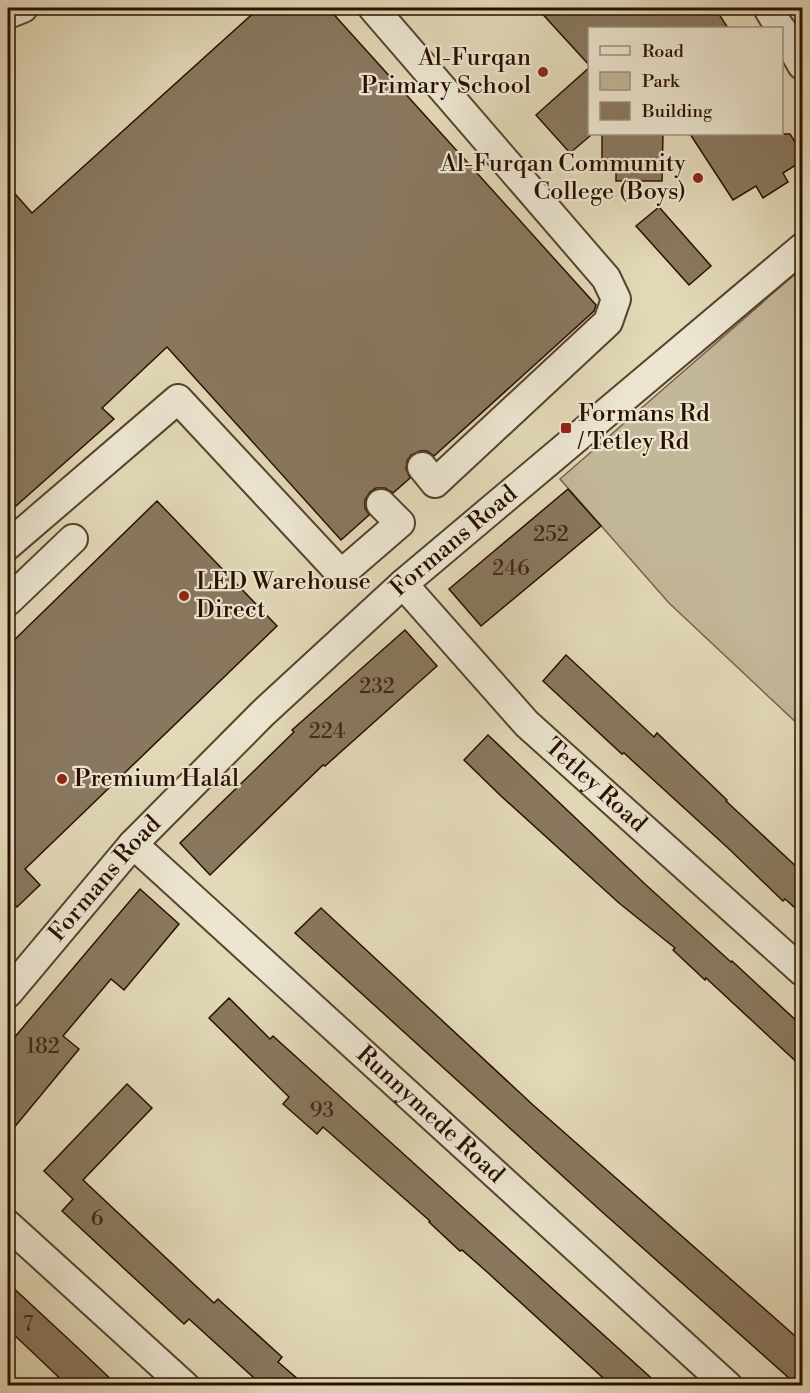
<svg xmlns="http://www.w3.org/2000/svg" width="810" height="1393" font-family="'Libre Bodoni',serif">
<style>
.green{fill:#c3b799;stroke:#76634d;stroke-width:1.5}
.building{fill:#897860;stroke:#290f01;stroke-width:1.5}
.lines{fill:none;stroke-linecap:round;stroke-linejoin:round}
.minor-casing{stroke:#57422f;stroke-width:32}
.minor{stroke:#ece6d1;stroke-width:28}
.poi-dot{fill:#8f2418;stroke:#ece6d1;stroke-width:2}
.labels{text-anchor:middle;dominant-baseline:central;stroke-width:4.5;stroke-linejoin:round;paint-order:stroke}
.number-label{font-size:21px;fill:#412919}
.poi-label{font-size:24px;fill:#290f01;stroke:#ece6d1;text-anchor:start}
.street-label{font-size:24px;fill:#290f01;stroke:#ece6d1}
</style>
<rect width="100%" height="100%" fill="#e2d9b8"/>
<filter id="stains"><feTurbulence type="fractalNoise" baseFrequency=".00333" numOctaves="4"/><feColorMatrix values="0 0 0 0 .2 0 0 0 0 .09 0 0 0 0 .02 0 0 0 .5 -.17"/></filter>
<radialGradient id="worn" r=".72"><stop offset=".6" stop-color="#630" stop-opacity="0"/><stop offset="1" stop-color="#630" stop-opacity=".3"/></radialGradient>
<path class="green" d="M802,268V728L669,603L560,479Z"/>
<g class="building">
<path d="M259,8H328L596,305L594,311L434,456L427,451H420L411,455L407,461L406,469L410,478L393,493L385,488H376L370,492L365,500V508L369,515L341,540L167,347L102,408L114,419L8,513V186L32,213Z"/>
<path d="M537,8H715L728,28H590V66Z"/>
<path d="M590,67V136L570,153L536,115Z"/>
<path d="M602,134H663L662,181H616V163L602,164Z"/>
<path d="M690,134H790L802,153V161L783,173L788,182L763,198L756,186L733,200Z"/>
<path d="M659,207L711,266L689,285L636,226Z"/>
<path d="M568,489L601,526L481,626L449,589Z"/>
<path d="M157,501L277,626L25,869L40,885L17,907L8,898V646Z"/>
<path d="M405,630L437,666L325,766L323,765L210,875L180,843L294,732L292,730Z"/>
<path d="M566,655L654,737L657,733L727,800L726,801L802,872V914L785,899L783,901L728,848L624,753L622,754L543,681Z"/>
<path d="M488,735L646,885L731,962L732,961L802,1026V1067L706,978L705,980L673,950L675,948L619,903L501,796L464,760Z"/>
<path d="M140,889L179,924L124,990L111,979L63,1036L79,1049L8,1135V1045Z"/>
<path d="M321,908L533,1105L802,1342V1386H798L600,1210L295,933Z"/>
<path d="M229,998L270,1039L273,1036L660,1386H612L486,1271L462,1250L460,1251L429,1222L430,1221L323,1127L317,1134L283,1104L289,1097L209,1018Z"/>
<path d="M127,1084L152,1108L83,1180L214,1303L218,1299L282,1357L278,1362L306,1386H263L189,1319L184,1324L62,1211L73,1199L44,1171Z"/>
<path d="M8,1283L78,1348L118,1386H68L8,1329Z"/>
</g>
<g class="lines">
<g class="minor-casing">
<g id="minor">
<path d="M373,8L606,278L616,299L608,322L435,483L422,467"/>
<path d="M768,8L780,28"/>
<path d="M8,14L23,8"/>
<path d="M782,30L802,65"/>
<path d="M8,545L178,399L341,574L400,523L381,504"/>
<path id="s1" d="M403,584L527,724L802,971"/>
<path d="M8,601L73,539"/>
<path id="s2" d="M133,844L728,1386"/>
<path id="s3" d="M8,993L133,844L262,714L403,584L802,248"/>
<path d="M8,1225L185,1386"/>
</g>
</g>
<use href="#minor" class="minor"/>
</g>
<g class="poi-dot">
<circle cx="543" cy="72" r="6"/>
<circle cx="698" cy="178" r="6"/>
<rect x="560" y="422" width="12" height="12" rx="3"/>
<circle cx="184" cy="596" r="6"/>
<circle cx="62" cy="779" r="6"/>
</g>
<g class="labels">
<g class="number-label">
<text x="551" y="535">252</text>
<text x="511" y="569">246</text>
<text x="377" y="687">232</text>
<text x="327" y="732">224</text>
<text x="43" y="1047">182</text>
<text x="322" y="1111">93</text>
<text x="97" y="1219">6</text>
<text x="28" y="1325">7</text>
</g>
<g class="poi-label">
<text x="531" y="58" text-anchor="end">Al-Furqan<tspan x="531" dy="28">Primary School</tspan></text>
<text x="686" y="164" text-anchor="end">Al-Furqan Community<tspan x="686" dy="28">College (Boys)</tspan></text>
<text x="578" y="414">Formans Rd<tspan x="578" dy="28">/ Tetley Rd</tspan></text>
<text x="196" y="582">LED Warehouse<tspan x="196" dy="28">Direct</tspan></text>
<text x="74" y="779">Premium Halal</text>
</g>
<g class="street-label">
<text stroke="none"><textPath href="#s3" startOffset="636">Formans Road</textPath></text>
<text stroke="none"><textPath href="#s1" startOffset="279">Tetley Road</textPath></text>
<text stroke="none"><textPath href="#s3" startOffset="150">Formans Road</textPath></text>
<text stroke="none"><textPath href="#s2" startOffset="402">Runnymede Road</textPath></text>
</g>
</g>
<rect width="810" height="1393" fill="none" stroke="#e2d9b8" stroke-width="30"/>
<rect x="9" y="9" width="792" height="1375" fill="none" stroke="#290f01" stroke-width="3"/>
<rect x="15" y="15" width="780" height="1363" fill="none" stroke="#290f01" stroke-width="1.5"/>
<rect x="588" y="27" width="195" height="108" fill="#ece6d1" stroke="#9e907e" stroke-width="1.5"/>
<rect x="600" y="46" width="30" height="9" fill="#ece6d1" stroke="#9e907e" stroke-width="1.5"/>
<text x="642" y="57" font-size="18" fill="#290f01">Road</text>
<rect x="600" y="72" width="30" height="18" fill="#c3b799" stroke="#9e907e" stroke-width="1.5"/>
<text x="642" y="87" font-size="18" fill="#290f01">Park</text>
<rect x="600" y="102" width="30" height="18" fill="#897860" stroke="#9e907e" stroke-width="1.5"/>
<text x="642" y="117" font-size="18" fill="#290f01">Building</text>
<rect width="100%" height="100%" filter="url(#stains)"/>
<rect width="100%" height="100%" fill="url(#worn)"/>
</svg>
